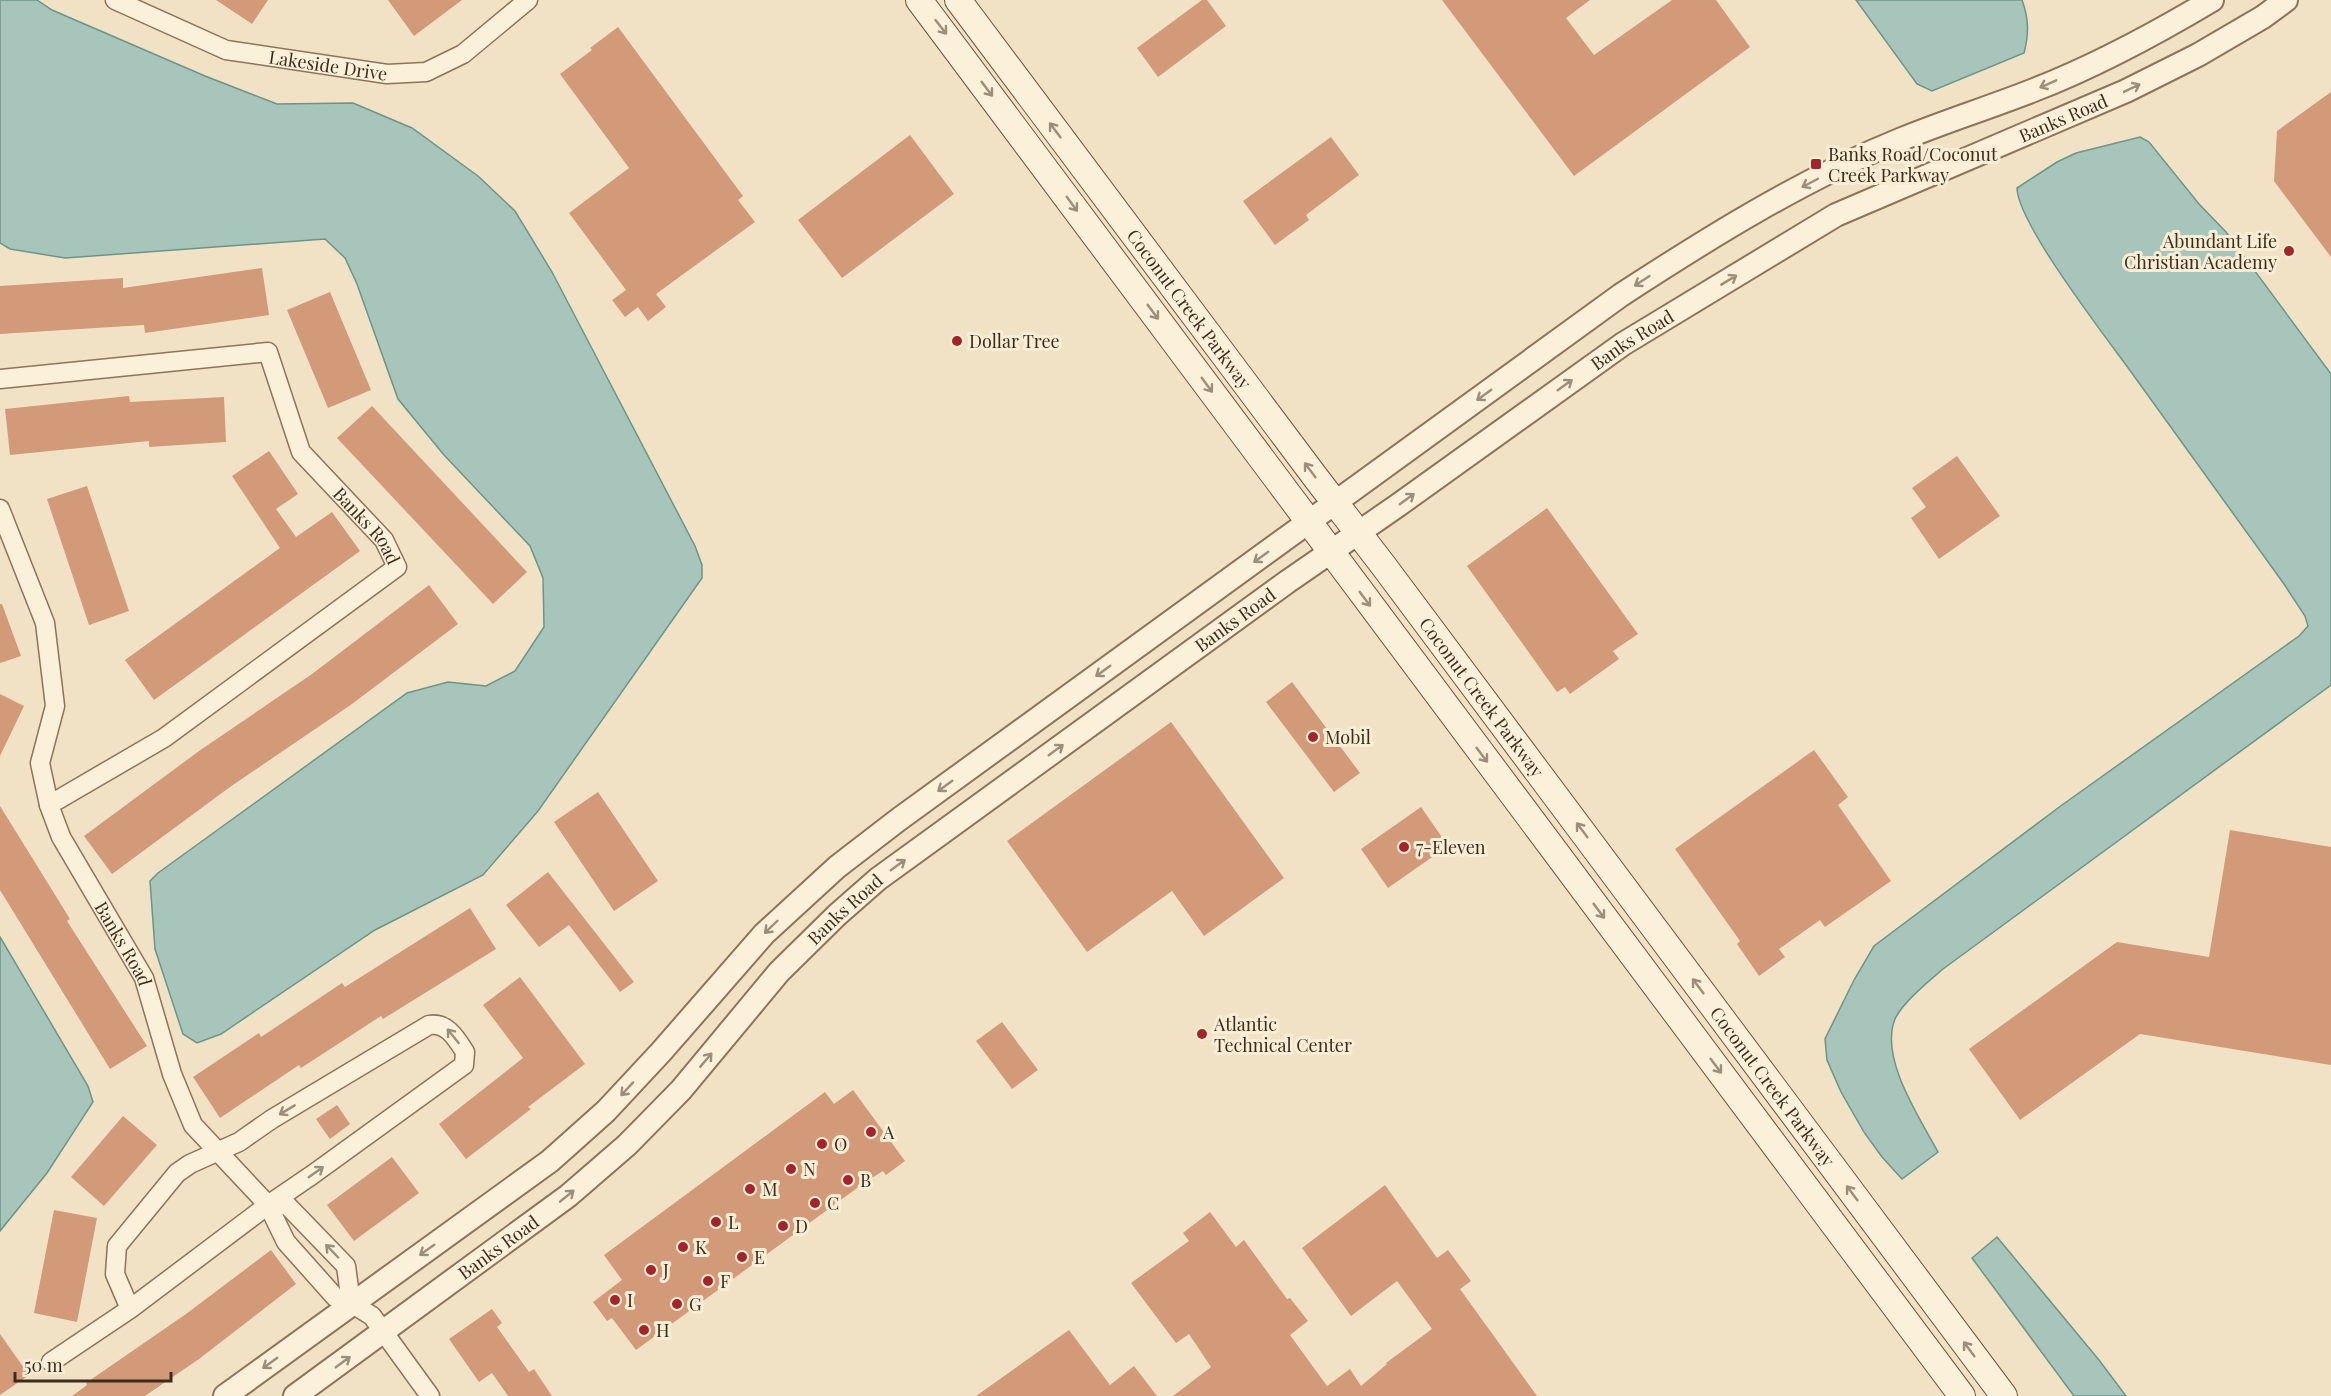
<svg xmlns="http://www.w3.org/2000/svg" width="2331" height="1396" font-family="'Playfair Display',serif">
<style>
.water{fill:#a7c5bb;stroke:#6d9489;stroke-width:1.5}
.building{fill:#d29a78}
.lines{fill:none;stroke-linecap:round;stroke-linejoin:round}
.minor-casing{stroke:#8e7359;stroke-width:21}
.tertiary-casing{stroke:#8e7359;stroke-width:26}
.secondary-casing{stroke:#70543c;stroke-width:28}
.minor{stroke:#fbf0d9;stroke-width:18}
.tertiary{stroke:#fbf0d9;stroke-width:22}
.secondary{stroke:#fbf0d9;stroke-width:26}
.oneway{stroke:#9c8e7c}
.poi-dot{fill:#a2252b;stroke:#f8edd5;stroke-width:2}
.labels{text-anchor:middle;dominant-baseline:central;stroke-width:6;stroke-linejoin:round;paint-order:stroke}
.street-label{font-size:18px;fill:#3d2c1e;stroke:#f8edd5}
.poi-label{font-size:18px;fill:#3d2c1e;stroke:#f8edd5;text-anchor:start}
</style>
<rect width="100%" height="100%" fill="#f2e2c5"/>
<g class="water">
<path d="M0,0H37L52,10L205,76L277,104L353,103L412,128L478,176L515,211L552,272L695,546L702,565V578L538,811L483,875L375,930L221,1034L197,1043L183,1034L155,949L150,881L158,873L407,693L448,682L486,686L515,671L544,627L543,578L530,546L444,455L398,399L357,284L345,258L325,239L65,258L10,249L0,243Z"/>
<path d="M1856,0H2022C2029,19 2029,34 2024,53L1932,91L1917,84Z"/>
<path d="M2140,137L2149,142L2199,204L2226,232L2331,374V685L1943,969C1929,981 1902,1003 1895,1019C1879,1058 1920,1118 1938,1152L1902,1179L1882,1157L1864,1132L1841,1092L1827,1060L1825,1039L1854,980L1874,946L2062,805L2299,636L2308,626L2305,616L2284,584C2234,515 2184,446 2134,376C2109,341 2018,225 2017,188L2057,162L2076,153Z"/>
<path d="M0,937L88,1086L93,1102L47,1173L0,1231Z"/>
<path d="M1997,1237L2099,1360L2126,1396H2074L1972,1258Z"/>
</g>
<g class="building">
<path d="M216,0H268L252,24Z"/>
<path d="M388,0H462L414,36Z"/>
<path d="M1202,0H1207L1226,26L1158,77L1137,48Z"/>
<path d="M1442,0H1590L1566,18L1594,55L1672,0H1716L1750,47L1574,176Z"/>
<path d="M618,27L743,196L738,200L755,222L656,294L666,307L648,321L638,307L625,317L612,300L626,290L569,213L629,168L560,74L592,50L590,48Z"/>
<path d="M2331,92V257L2274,181L2277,131Z"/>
<path d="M910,135L954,194L842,278L798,220Z"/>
<path d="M1331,137L1359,175L1306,215L1309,220L1275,245L1243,201Z"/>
<path d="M262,268L269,315L145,333L144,325L0,334V286L123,278V288Z"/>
<path d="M330,292L371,390L328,408L287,310Z"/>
<path d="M129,396L130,402L224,397L226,442L149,447V441L10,455L5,409Z"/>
<path d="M372,406L527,572L493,604L337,438Z"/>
<path d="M269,451L298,494L276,509L296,537L332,512L360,551L154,700L125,660L280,548L232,476Z"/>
<path d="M1957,456L2000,516L1939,559L1911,518L1926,507L1912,488Z"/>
<path d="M87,486L129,611L89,625L47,499Z"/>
<path d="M1547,508L1638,634L1613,651L1619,659L1570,694L1565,687L1557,692L1467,566Z"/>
<path d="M429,585L458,624L352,704L230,787L112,874L84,836L199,751L312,674Z"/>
<path d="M0,604H2L21,656L0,663Z"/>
<path d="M1292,682L1360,773L1334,792L1266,702Z"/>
<path d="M0,694L24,706L0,756Z"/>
<path d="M1171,722L1284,878L1204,936L1172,891L1087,952L1007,841Z"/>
<path d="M1814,750L1848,797L1838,805L1891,881L1825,927L1820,920L1779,949L1785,957L1759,976L1737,944L1740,941L1675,849Z"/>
<path d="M598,792L658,881L614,911L554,822Z"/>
<path d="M0,806L70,919L67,921L147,1046L110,1069L0,890Z"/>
<path d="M1421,807L1448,846L1388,888L1361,849Z"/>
<path d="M2230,830L2331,847V1065L2140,1034L2020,1120L1969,1049L2117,942L2209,957Z"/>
<path d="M548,872L634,982L620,992L569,925L539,947L506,905Z"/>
<path d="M470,908L496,949L383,1019L381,1016L301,1068L299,1065L220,1118L193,1077L259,1033L261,1037L342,983L345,987Z"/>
<path d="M520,977L585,1064L528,1107L531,1109L466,1159L439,1124L523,1058L483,1005Z"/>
<path d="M1002,1022L1038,1070L1012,1089L976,1041Z"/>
<path d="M853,1090L905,1161L886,1175L883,1171L864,1183L636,1350L612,1318L607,1321L593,1302L622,1280L604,1255L825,1092L834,1104Z"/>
<path d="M337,1105L350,1124L330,1139L316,1119Z"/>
<path d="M123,1116L157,1145L104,1206L71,1177Z"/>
<path d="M392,1157L419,1193L354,1241L327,1205Z"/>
<path d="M1385,1185L1437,1258L1448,1250L1471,1281L1460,1289L1537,1396H1173L1211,1367L1189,1334L1176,1343L1131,1283L1189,1241L1183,1233L1210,1212L1236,1247L1244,1240L1287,1299L1290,1298L1308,1321L1290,1335L1327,1386L1350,1369L1361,1386L1387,1364L1386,1363L1432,1329L1397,1281L1351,1316L1302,1248Z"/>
<path d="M54,1210L97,1218L77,1322L34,1313Z"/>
<path d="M271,1250L296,1284L199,1359L145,1396H72L87,1385L86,1383L186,1314Z"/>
<path d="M492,1309L502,1323L497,1327L529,1372L534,1369L552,1396H508L492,1373L479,1382L449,1339Z"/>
<path d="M1069,1330L1110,1385L1134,1366L1157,1396H976Z"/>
<path d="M0,1334L29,1375L0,1395Z"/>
</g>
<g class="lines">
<g class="minor-casing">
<g id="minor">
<path id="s1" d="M115,0L226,50L387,74L426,72L463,54L528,0"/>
<path id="s2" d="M0,379L268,352L301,452L384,540L397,567L164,738L49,805"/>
<path id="s3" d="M0,509L45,623L55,706L40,763L49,805L61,837L144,978L172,1074L193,1125L268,1205L286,1242L335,1297L351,1303L372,1316L430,1396"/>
<path d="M268,1205H287L346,1266L351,1303"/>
<path d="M51,1362L130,1309L268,1205L312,1175L464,1065L465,1052C456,1038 447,1022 429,1025L272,1119L239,1142L190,1164L177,1173L117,1246L115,1274L130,1309"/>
</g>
</g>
<g class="tertiary-casing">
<g id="tertiary">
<path d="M225,1396L550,1161L606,1111L661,1052L764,934L837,867L898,820L1621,295C1710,237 1803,179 1902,139C1946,121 1991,107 2034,90C2096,66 2155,34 2212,0"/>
<path id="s4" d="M295,1396L568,1196L627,1145L681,1090L779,972L837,915L878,879L1287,582L1397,506L1623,344L1836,215L2126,91L2198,55L2263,17L2286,0"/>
</g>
</g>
<g class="secondary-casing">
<g id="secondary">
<path d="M919,0L1962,1396"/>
<path id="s5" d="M958,0L1316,478L1383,565L2004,1396"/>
</g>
</g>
<use href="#minor" class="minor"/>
<use href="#tertiary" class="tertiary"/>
<use href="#secondary" class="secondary"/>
</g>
<defs><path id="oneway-shaft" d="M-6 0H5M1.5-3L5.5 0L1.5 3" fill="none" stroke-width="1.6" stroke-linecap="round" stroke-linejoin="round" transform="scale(1.5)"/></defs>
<g class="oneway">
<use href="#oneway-shaft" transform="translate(941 27) rotate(52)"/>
<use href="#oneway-shaft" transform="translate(2048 84) rotate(156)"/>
<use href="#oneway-shaft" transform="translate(2132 88) rotate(-26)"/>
<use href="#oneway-shaft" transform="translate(987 89) rotate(53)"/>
<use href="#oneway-shaft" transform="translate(1055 130) rotate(-127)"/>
<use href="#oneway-shaft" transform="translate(1810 183) rotate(152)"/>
<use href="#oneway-shaft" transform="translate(1072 204) rotate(54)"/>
<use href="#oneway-shaft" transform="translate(1729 280) rotate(-31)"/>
<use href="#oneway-shaft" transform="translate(1642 281) rotate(147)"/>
<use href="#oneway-shaft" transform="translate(1153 312) rotate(53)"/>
<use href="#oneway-shaft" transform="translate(1207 385) rotate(54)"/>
<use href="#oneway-shaft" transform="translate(1565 385) rotate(-36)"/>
<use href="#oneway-shaft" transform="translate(1484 395) rotate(144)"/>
<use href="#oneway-shaft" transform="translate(1310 470) rotate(-127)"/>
<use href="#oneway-shaft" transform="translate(1407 499) rotate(-36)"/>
<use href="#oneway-shaft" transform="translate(1261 557) rotate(144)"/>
<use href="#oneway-shaft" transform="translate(1365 599) rotate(53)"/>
<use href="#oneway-shaft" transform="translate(1103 671) rotate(144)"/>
<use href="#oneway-shaft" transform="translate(1056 750) rotate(-36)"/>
<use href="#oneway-shaft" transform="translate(1482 755) rotate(53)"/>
<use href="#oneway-shaft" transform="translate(945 786) rotate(144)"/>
<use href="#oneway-shaft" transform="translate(1582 830) rotate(-127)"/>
<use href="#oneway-shaft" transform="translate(898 865) rotate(-36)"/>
<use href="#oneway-shaft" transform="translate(1599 911) rotate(53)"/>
<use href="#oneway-shaft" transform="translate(771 927) rotate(136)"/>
<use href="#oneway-shaft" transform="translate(1698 986) rotate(-127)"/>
<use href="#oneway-shaft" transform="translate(453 1036) rotate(-129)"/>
<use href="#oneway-shaft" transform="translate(706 1060) rotate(-50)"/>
<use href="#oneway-shaft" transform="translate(1716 1066) rotate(53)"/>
<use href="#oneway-shaft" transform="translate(627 1089) rotate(133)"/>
<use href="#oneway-shaft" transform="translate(287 1110) rotate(149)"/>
<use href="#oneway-shaft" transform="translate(316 1172) rotate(-35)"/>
<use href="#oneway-shaft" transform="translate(1852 1193) rotate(-127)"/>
<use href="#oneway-shaft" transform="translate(567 1196) rotate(-39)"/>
<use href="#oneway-shaft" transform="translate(427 1250) rotate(145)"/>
<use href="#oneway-shaft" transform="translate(332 1251) rotate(-134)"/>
<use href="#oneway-shaft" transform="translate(1969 1349) rotate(-127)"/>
<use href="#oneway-shaft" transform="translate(343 1362) rotate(-36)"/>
<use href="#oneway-shaft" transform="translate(270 1363) rotate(144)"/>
</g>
<g class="poi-dot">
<rect x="1810" y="158" width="12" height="12" rx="3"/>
<circle cx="2289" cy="251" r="6"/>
<circle cx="957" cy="341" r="6"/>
<circle cx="1313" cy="737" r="6"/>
<circle cx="1404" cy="847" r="6"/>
<circle cx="1202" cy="1034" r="6"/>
<circle cx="871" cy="1132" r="6"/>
<circle cx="822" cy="1144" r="6"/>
<circle cx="791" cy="1169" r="6"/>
<circle cx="848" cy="1180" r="6"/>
<circle cx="750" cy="1189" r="6"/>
<circle cx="815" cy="1203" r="6"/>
<circle cx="716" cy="1222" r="6"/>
<circle cx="783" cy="1226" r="6"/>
<circle cx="683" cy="1247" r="6"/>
<circle cx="742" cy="1257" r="6"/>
<circle cx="651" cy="1270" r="6"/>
<circle cx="708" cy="1281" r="6"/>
<circle cx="615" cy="1300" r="6"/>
<circle cx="677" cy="1304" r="6"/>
<circle cx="644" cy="1330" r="6"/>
</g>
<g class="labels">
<g class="street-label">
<text stroke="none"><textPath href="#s1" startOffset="225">Lakeside Drive</textPath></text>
<text stroke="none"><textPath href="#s4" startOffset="2196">Banks Road</textPath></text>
<text stroke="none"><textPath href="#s5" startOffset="386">Coconut Creek Parkway</textPath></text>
<text stroke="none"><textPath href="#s4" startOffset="1710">Banks Road</textPath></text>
<text stroke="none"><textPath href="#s2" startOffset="474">Banks Road</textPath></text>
<text stroke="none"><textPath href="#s4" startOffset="1224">Banks Road</textPath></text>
<text stroke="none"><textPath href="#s5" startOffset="872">Coconut Creek Parkway</textPath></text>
<text stroke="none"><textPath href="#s4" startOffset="738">Banks Road</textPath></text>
<text stroke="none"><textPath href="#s3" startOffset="466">Banks Road</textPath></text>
<text stroke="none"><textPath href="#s5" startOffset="1358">Coconut Creek Parkway</textPath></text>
<text stroke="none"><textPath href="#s4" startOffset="252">Banks Road</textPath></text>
</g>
<g class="poi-label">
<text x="1828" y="154">Banks Road/Coconut<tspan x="1828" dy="21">Creek Parkway</tspan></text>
<text x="2277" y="241" text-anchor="end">Abundant Life<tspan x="2277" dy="21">Christian Academy</tspan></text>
<text x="969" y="341">Dollar Tree</text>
<text x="1325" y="737">Mobil</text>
<text x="1416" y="847">7-Eleven</text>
<text x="1214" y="1024">Atlantic<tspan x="1214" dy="21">Technical Center</tspan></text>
<text x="883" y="1132">A</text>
<text x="834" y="1144">O</text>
<text x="803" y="1169">N</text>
<text x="860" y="1180">B</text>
<text x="762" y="1189">M</text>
<text x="827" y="1203">C</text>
<text x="728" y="1222">L</text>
<text x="795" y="1226">D</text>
<text x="695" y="1247">K</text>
<text x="754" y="1257">E</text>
<text x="663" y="1270">J</text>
<text x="720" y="1281">F</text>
<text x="627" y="1300">I</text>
<text x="689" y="1304">G</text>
<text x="656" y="1330">H</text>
</g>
</g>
<path d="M15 1372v9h156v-9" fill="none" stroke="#3d2c1e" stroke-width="3"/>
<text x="24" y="1372" font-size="18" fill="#3d2c1e" stroke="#f8edd5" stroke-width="4.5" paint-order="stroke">50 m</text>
</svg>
